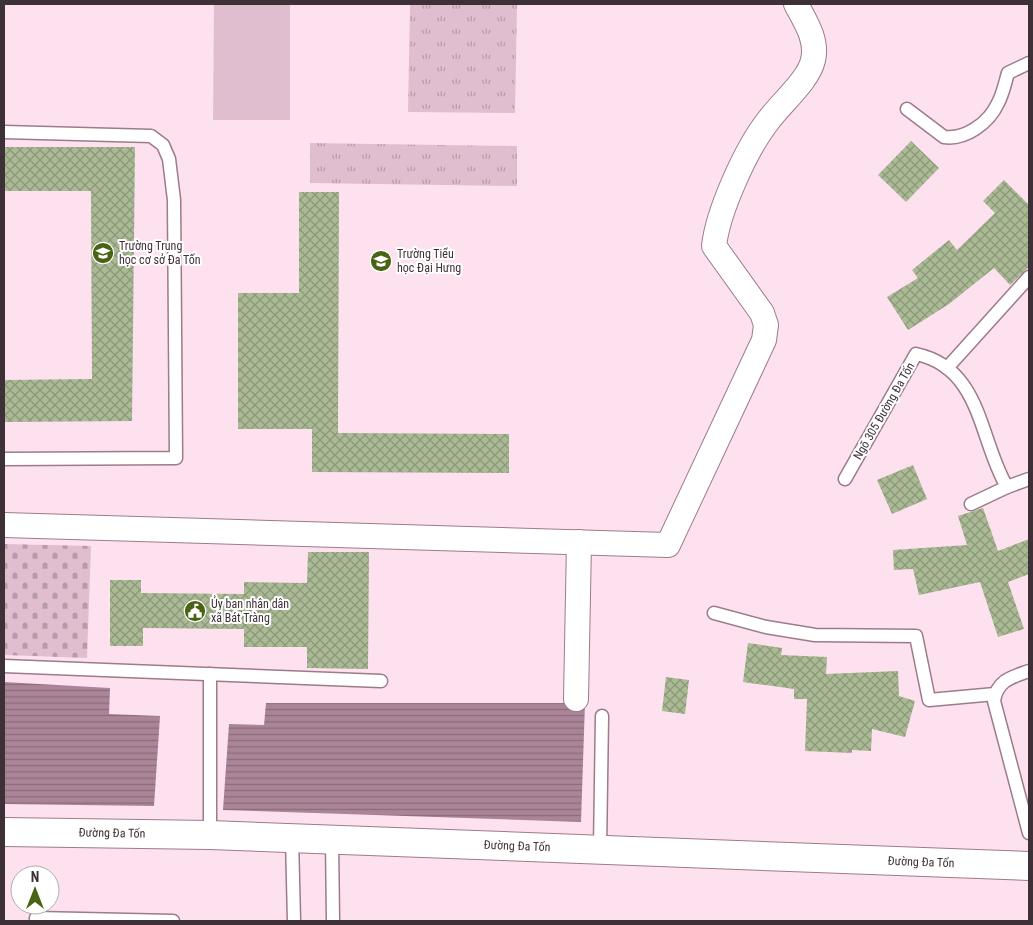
<svg xmlns="http://www.w3.org/2000/svg" width="1033" height="925" font-family="'Roboto Condensed',sans-serif">
<style>
.grass{fill:url(#grass-tufts)}
.cemetery{fill:url(#cemetery-stones)}
.pitch{fill:#e1becf}
.water{fill:url(#water-rules)}
.building{fill:url(#building-cross-hatch)}
.lines{fill:none;stroke-linecap:round;stroke-linejoin:round}
.lane-casing{stroke:#9c7b8b;stroke-width:15}
.street-casing{stroke:#9c7b8b;stroke-width:26}
.secondary-casing{stroke:#9c7b8b;stroke-width:30}
.lane{stroke:#fff;stroke-width:12}
.street{stroke:#fff;stroke-width:24}
.secondary{stroke:#fff;stroke-width:28}
.labels{text-anchor:middle;dominant-baseline:central;stroke-width:4;stroke-linejoin:round;paint-order:stroke}
.poi-label{font-size:12px;fill:#3e3037;stroke:#fff;text-anchor:start}
.street-label{font-size:12px;fill:#3e3037;stroke:#fff}
</style>
<defs>
<pattern id="grass-tufts" width="24" height="20" patternUnits="userSpaceOnUse" patternTransform="scale(1.25)"><rect width="24" height="20" fill="#e1becf"/><path d="M3 7l-1-3M5 7V3M7 7l1-3M15 17l-1-3M17 17v-4M19 17l1-3" fill="none" stroke="#b89ba9"/></pattern>
<pattern id="cemetery-stones" width="16" height="16" patternUnits="userSpaceOnUse" patternTransform="scale(1.25)"><rect width="16" height="16" fill="#e1becf"/><path d="M2 7V4a2 2 0 0 1 4 0v3zM10 15v-3a2 2 0 0 1 4 0v3z" fill="#b89ba9"/></pattern>
<pattern id="water-rules" width="6" height="5" patternUnits="userSpaceOnUse" patternTransform="scale(1.25)"><rect width="6" height="5" fill="#aa8497"/><path d="M0 2.5h6" fill="none" stroke="#8c6c7c"/></pattern>
<pattern id="building-cross-hatch" width="8" height="8" patternUnits="userSpaceOnUse" patternTransform="scale(1.25)"><rect width="8" height="8" fill="#aaba95"/><path d="M0 0l8 8M0 8l8-8" fill="none" stroke="#8c987a"/></pattern>
</defs>
<rect width="100%" height="100%" fill="#fee1ef"/>
<g class="grass">
<path d="M410,4H517L515,113L408,112Z"/>
<path d="M310,143L517,146V186L310,183Z"/>
</g>
<path class="cemetery" d="M4,544L91,546L87,658L4,655Z"/>
<path class="pitch" d="M214,4H290V120H213Z"/>
<g class="water">
<path d="M4,682L110,688L109,714L160,716L154,806L4,804Z"/>
<path d="M266,703H585L581,822L223,810L229,724L264,725Z"/>
</g>
<g class="building">
<path d="M911,141L939,168L906,202L878,175Z"/>
<path d="M4,147H135L132,421L4,422V380L92,379L91,191H4Z"/>
<path d="M1004,180L1029,205V267L1010,285L994,268L949,304L908,330L887,297L918,278L912,270L949,240L957,250L995,213L983,201Z"/>
<path d="M299,192H339L338,433L509,434V473L312,472V429H238V293H299Z"/>
<path d="M913,465L927,499L892,514L877,480Z"/>
<path d="M983,508L998,551L1029,539V574L1008,582L1024,629L998,637L980,582L919,595L913,569L894,570L893,550L967,545L958,516Z"/>
<path d="M308,552H369L368,669L307,668V647H244V629L143,628V646H110V580H141V593L244,594V582L307,583Z"/>
<path d="M748,643L782,648L781,655L827,657L826,674L898,671L899,696L915,701L905,737L872,729L871,751L852,750V753L805,751L807,699H794V689L743,682Z"/>
<path d="M666,677L689,680L685,714L662,711Z"/>
</g>
<g class="lines">
<g class="lane-casing">
<g id="lane">
<path d="M907,109L944,137C965,140 989,123 998,103C1003,94 1005,83 1008,73L1029,63"/>
<path d="M4,132L151,136L163,145L169,159L174,200L176,458L4,459"/>
<path d="M947,368L1029,277"/>
<path d="M845,479L916,354C982,368 979,440 1007,487L1029,479"/>
<path d="M971,504L1007,487"/>
<path d="M714,613L766,627L815,635L916,636L929,700L995,694"/>
<path d="M4,666L381,681"/>
<path d="M1029,671C1012,677 997,680 994,701L1029,833"/>
<path d="M210,835V674"/>
<path d="M292,838L294,921"/>
<path d="M332,839L333,921"/>
<path d="M600,849L602,716"/>
<path d="M36,921V918L173,921"/>
</g>
</g>
<g class="street-casing">
<g id="street">
<path d="M4,525L668,545L764,340L766,325L762,313L714,246C718,211 746,149 768,121C780,104 809,80 813,60C818,40 805,21 796,4"/>
<path d="M576,699L579,542"/>
</g>
</g>
<g class="secondary-casing">
<path id="secondary" d="M4,832L210,835L1029,866"/>
</g>
<use href="#lane" class="lane"/>
<use href="#street" class="street"/>
<use href="#secondary" class="secondary"/>
</g>
<defs>
<g id="school-disc" transform="scale(1.125)"><circle r="9.5" fill="#486313" stroke="#fff"/><path d="M0-5L7-2L0 1L-7-2ZM-4 1L0 2.5L4 1V4Q0 6-4 4Z" fill="#fff"/></g>
<g id="civic-disc" transform="scale(1.125)"><circle r="9.5" fill="#486313" stroke="#fff"/><path d="M-.6-6.5H3V-4.5H.6V-3L4-1V1h2V6H-6V1h2V-1L-.6-3ZM-1.2 2.5V6h2.4V2.5Z" fill="#fff"/></g>
</defs>
<g fill-rule="evenodd">
<use href="#school-disc" x="103" y="253"/>
<use href="#school-disc" x="381" y="261"/>
<use href="#civic-disc" x="195" y="611"/>
</g>
<g class="labels">
<g class="poi-label">
<text x="119" y="246">Trường Trung<tspan x="119" dy="14">học cơ sở Đa Tốn</tspan></text>
<text x="397" y="254">Trường Tiểu<tspan x="397" dy="14">học Đại Hưng</tspan></text>
<text x="211" y="604">Ủy ban nhân dân<tspan x="211" dy="14">xã Bát Tràng</tspan></text>
</g>
<g class="street-label">
<text transform="translate(884 411) rotate(-60)">Ngõ 305 Đường Đa Tốn</text>
<text transform="translate(112 833) rotate(1)">Đường Đa Tốn</text>
<text transform="translate(517 846) rotate(2)">Đường Đa Tốn</text>
<text transform="translate(921 862) rotate(2)">Đường Đa Tốn</text>
</g>
</g>
<rect width="1033" height="925" fill="none" stroke="#3e3037" stroke-width="10"/>
<g transform="translate(35 890)"><circle r="24" fill="#ffffff" stroke="#b2acaf"/>
<path d="M0-4L9 19L0 12L-9 19Z" fill="#486313"/>
<text y="-8" font-size="14" font-weight="bold" text-anchor="middle" fill="#3e3037">N</text>
</g>
</svg>
